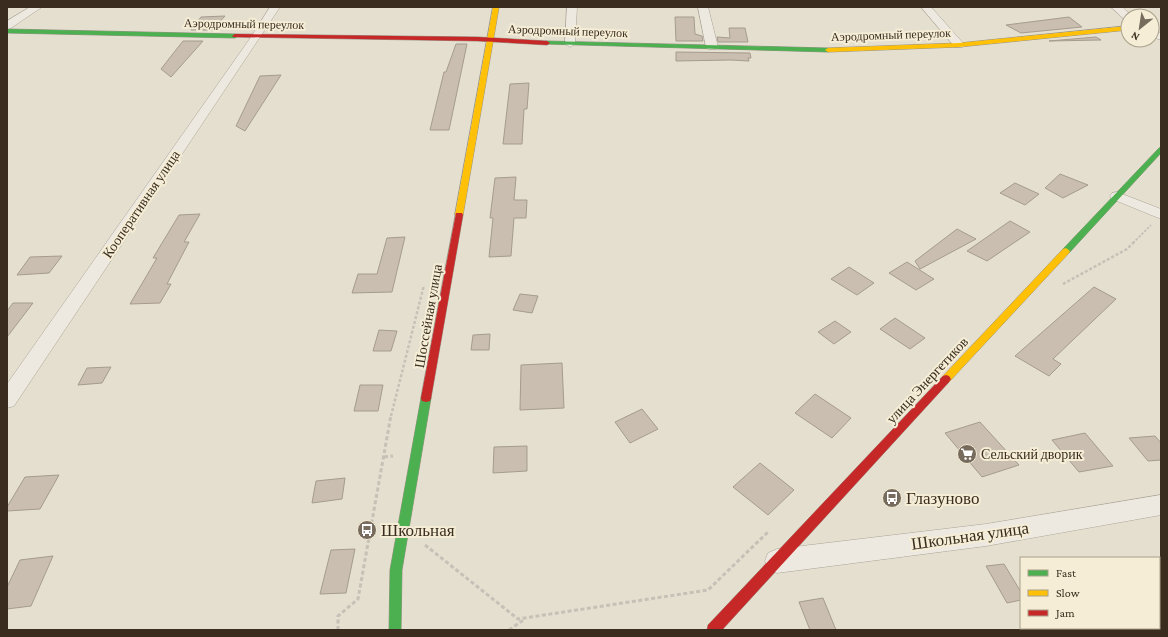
<svg xmlns="http://www.w3.org/2000/svg" width="1168" height="637" font-family="'Crimson Pro',serif">
<style>
.building{fill:#c9beb0;stroke:#a59b8e}
.lines{fill:none;stroke-linecap:round;stroke-linejoin:round}
.street-casing{stroke:#aaa498;stroke-width:1}
.fast-casing{stroke:#9a9388;stroke-width:1}
.slow-casing{stroke:#9a9388;stroke-width:1}
.jam-casing{stroke:#9a9388;stroke-width:1}
.path-far2{stroke:#c6c0b7;stroke-width:2;stroke-dasharray:2.5 1.5;stroke-linecap:butt}
.path-far1{stroke:#c6c0b7;stroke-width:2.5;stroke-dasharray:3 2;stroke-linecap:butt}
.path{stroke:#c6c0b7;stroke-width:3;stroke-dasharray:4 2.5;stroke-linecap:butt}
.street{fill:#eee9e0;fill-rule:evenodd}
.fast{fill:#4caf50;fill-rule:evenodd}
.slow{fill:#ffc107;fill-rule:evenodd}
.jam{fill:#c62828;fill-rule:evenodd}
.labels{text-anchor:middle;dominant-baseline:central;stroke-width:4;stroke-linejoin:round;paint-order:stroke}
.far-street-label{font-size:12px;fill:#3a2d1f;stroke:#f5edd5}
.street-label{font-size:14px;fill:#3a2d1f;stroke:#f5edd5}
.poi-label{font-size:14px;fill:#3a2d1f;stroke:#f5edd5;text-anchor:start}
.near-poi-label{font-size:17px;fill:#3a2d1f;stroke:#f5edd5;text-anchor:start}
.near-street-label{font-size:17px;fill:#3a2d1f;stroke:#f5edd5}
</style>
<rect width="100%" height="100%" fill="#e5dfcf"/>
<g class="building">
<path d="M225,16L212,30H191L201,17Z"/>
<path d="M675,17H694L695,34L702,36L703,41H676Z"/>
<path d="M1069,17L1082,27L1021,33L1006,25Z"/>
<path d="M729,28H745L748,42H718L717,37L730,38Z"/>
<path d="M1096,37L1101,40L1049,41Z"/>
<path d="M183,41H203L171,77L161,69Z"/>
<path d="M456,44H467L449,130H430L444,72H446Z"/>
<path d="M676,52L750,53L751,58H748L749,61L731,60L676,61Z"/>
<path d="M281,75L245,131L236,126L260,76Z"/>
<path d="M529,83L527,109H524L522,144H503L510,84Z"/>
<path d="M1060,174L1088,185L1063,198L1045,188Z"/>
<path d="M516,177L514,200H527L526,218H514L511,256L489,257L493,218H490L495,178Z"/>
<path d="M1015,183L1039,194L1025,205L1000,193Z"/>
<path d="M200,214L184,242H189L167,284H171L160,303L130,304L157,258H153L179,215Z"/>
<path d="M1010,221L1030,232L987,261L967,251Z"/>
<path d="M957,229L976,239L920,269L915,261Z"/>
<path d="M405,237L392,292L352,293L358,274H377L387,238Z"/>
<path d="M62,256L49,273L17,275L30,257Z"/>
<path d="M907,262L934,279L916,290L889,273Z"/>
<path d="M849,267L874,283L857,295L831,279Z"/>
<path d="M1094,287L1116,299L1053,359L1061,364L1049,376L1015,356Z"/>
<path d="M520,294L538,296L532,313L513,310Z"/>
<path d="M13,303H33L7,337V311Z"/>
<path d="M895,318L925,338L910,349L880,329Z"/>
<path d="M835,321L851,332L834,344L818,332Z"/>
<path d="M379,330L397,331L391,351H373Z"/>
<path d="M490,334L489,350H471L473,335Z"/>
<path d="M562,363L564,408L520,410L521,365Z"/>
<path d="M111,367L102,383L78,385L87,368Z"/>
<path d="M360,385H383L378,411H354Z"/>
<path d="M815,394L851,418L832,438L795,413Z"/>
<path d="M642,409L658,429L630,443L615,422Z"/>
<path d="M980,422L1019,465L982,477L945,433Z"/>
<path d="M1085,433L1113,466L1079,472L1052,440Z"/>
<path d="M1155,436L1161,443V460L1148,461L1129,438Z"/>
<path d="M527,446V471L493,473L494,447Z"/>
<path d="M760,463L794,490L768,515L733,487Z"/>
<path d="M59,475L40,509L7,511V507L25,477Z"/>
<path d="M345,478L342,499L312,503L316,481Z"/>
<path d="M355,549L346,593L320,594L331,550Z"/>
<path d="M53,556L31,606L7,609V587L20,560Z"/>
<path d="M1004,564L1021,592V600L1007,603L986,566Z"/>
<path d="M823,598L836,630H810L799,602Z"/>
</g>
<g class="lines">
<g class="street-casing">
<g id="street">
<path d="M30,7H42L11,28L7,29V21Z"/>
<path d="M270,7H280L14,406L7,408V384L251,37Z"/>
<path d="M567,7H577L575,44L570,47L565,44Z"/>
<path d="M698,7H708L718,47L716,49H708L706,47Z"/>
<path d="M921,7H931L963,43L964,45L963,47H955Z"/>
<path d="M1111,7H1122L1132,16H1128V20L1124,19Z"/>
<path d="M1152,30L1161,33V40L1152,37Z"/>
<path d="M1117,192L1161,209V219L1112,199L1110,196L1112,193Z"/>
<path d="M1161,495V515L986,546L777,573L768,569L765,561L768,553L777,549L986,524Z"/>
</g>
</g>
<g class="fast-casing">
<g id="fast">
<path d="M7,29L235,34L238,36L235,38L7,33Z"/>
<path d="M547,41L828,48L831,50L828,52L545,44V42Z"/>
<path d="M1161,147V153L1069,253H1063L1062,251L1063,249L1159,148Z"/>
<path d="M426,394L430,395L431,398L402,570L401,630H389L390,570L421,398L422,395Z"/>
</g>
</g>
<g class="slow-casing">
<g id="slow">
<path d="M493,7H499L463,215L459,217L455,215Z"/>
<path d="M1128,26V30L959,47L828,52L825,50L828,48L959,43Z"/>
<path d="M1066,248L1070,251L1069,253L949,382H943L941,379L943,376L1063,249Z"/>
</g>
</g>
<g class="jam-casing">
<g id="jam">
<path d="M235,34L478,37L547,41L550,43L547,45L478,41L233,37L232,36Z"/>
<path d="M456,213H462L463,215L431,398L430,401L426,402L422,401L421,398Z"/>
<path d="M946,375L949,376L951,379L949,382L722,630H707L708,625L943,376Z"/>
</g>
</g>
<path class="path-far2" d="M1133,243L1151,225"/>
<g class="path-far1">
<path d="M1063,284L1127,249L1134,242"/>
<path d="M391,416L424,285"/>
</g>
<g class="path">
<path d="M384,457L393,456"/>
<path d="M425,545L518,619L708,590L769,531"/>
<path d="M338,630V616L358,599L391,415"/>
<path d="M509,630L525,619"/>
</g>
<use href="#street" class="street"/>
<use href="#fast" class="fast"/>
<use href="#slow" class="slow"/>
<use href="#jam" class="jam"/>
</g>
<defs>
<g id="supermarket-disc" transform="scale(1)"><circle r="9.5" fill="#766b5d" stroke="#f5edd5"/><path d="M-6-5.5h2.5l.6 2H6L4.5 2H-2.5L-4.4-4H-6ZM-1.5 3.2a1.3 1.3 0 1 0 .1 0ZM3 3.2a1.3 1.3 0 1 0 .1 0Z" fill="#fff"/></g>
<g id="bus-disc" transform="scale(1)"><circle r="9.5" fill="#766b5d" stroke="#f5edd5"/><path d="M-5-6H5V4H4V6H2V4H-2V6H-4V4H-5ZM-3.5-4V0h7V-4ZM-3.5 1.2v1.5H-2V1.2ZM2 1.2v1.5H3.5V1.2Z" fill="#fff"/></g>
</defs>
<g fill-rule="evenodd">
<use href="#supermarket-disc" x="967" y="454"/>
<use href="#bus-disc" x="892" y="498"/>
<use href="#bus-disc" x="367" y="530"/>
</g>
<g class="labels">
<g class="far-street-label">
<text transform="translate(244 24) rotate(1)">Аэродромный переулок</text>
<text transform="translate(568 31) rotate(2)">Аэродромный переулок</text>
<text transform="translate(891 35) rotate(-2)">Аэродромный переулок</text>
</g>
<g class="street-label">
<text transform="translate(141 204) rotate(-56)">Кооперативная улица</text>
<text transform="translate(428 316) rotate(-80)">Шоссейная улица</text>
<text transform="translate(927 380) rotate(-47)">улица Энергетиков</text>
</g>
<g class="poi-label">
<text x="981" y="454">Сельский дворик</text>
</g>
<g class="near-poi-label">
<text x="906" y="498">Глазуново</text>
<text x="381" y="530">Школьная</text>
</g>
<g class="near-street-label">
<text transform="translate(970 536) rotate(-8)">Школьная улица</text>
</g>
</g>
<rect width="1168" height="637" fill="none" stroke="#3a2d1f" stroke-width="16"/>
<rect x="1020" y="557" width="140" height="72" fill="#f5edd5" stroke="#aaa08c"/>
<rect x="1028" y="570" width="20" height="6" fill="#4caf50" stroke="#aaa08c"/>
<text x="1056" y="577" font-size="12" fill="#3a2d1f">Fast</text>
<rect x="1028" y="590" width="20" height="6" fill="#ffc107" stroke="#aaa08c"/>
<text x="1056" y="597" font-size="12" fill="#3a2d1f">Slow</text>
<rect x="1028" y="610" width="20" height="6" fill="#c62828" stroke="#aaa08c"/>
<text x="1056" y="617" font-size="12" fill="#3a2d1f">Jam</text>
<g transform="translate(1140 28) rotate(210)"><circle r="19" fill="#f5edd5" stroke="#aaa08c"/>
<path d="M0-3L7 15L0 10L-7 15Z" fill="#766b5d"/>
<text y="-6" font-size="11" font-weight="bold" text-anchor="middle" fill="#3a2d1f">N</text>
</g>
</svg>
